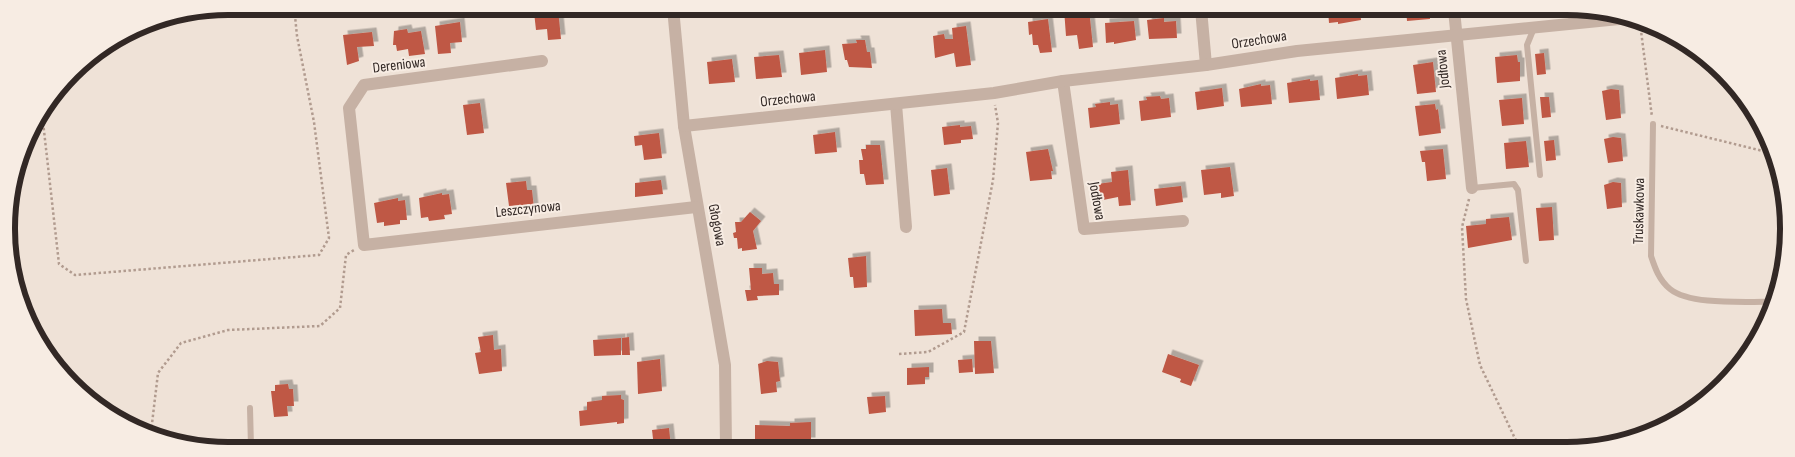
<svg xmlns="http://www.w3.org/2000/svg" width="1795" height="457" font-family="'Sofia Sans Condensed',sans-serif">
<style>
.building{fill:#bf5845;filter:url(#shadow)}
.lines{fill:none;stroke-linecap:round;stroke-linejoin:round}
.path{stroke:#b19b8f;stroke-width:2.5;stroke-dasharray:2.5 2.5;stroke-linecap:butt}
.service{stroke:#c6b1a4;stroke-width:6}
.minor{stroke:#c6b1a4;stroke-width:12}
.labels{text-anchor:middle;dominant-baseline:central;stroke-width:4;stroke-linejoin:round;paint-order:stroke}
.street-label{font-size:15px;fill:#322825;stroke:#f7ece3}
.rim{fill:none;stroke:#322825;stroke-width:6}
</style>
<defs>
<filter id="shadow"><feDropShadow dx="4.5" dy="-4.5" stdDeviation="0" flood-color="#0004"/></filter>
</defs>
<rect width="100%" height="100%" fill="#efe2d7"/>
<g class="building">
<path d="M550,9H558L561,39L548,40L547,29L536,30L534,12Z"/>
<path d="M1064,9H1089L1093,47L1079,49L1077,35L1066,36Z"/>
<path d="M1328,10H1360L1361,20L1338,24V22L1329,23Z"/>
<path d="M1406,10H1429L1430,19L1407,21Z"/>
<path d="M1164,18V22L1176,21L1177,38L1149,39L1147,20Z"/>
<path d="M1048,19L1052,52L1040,53L1038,45H1033L1032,34L1029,35L1028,22Z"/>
<path d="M1134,21L1136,40L1114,44V42L1106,43L1105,23Z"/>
<path d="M460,22L462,42L450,43L451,53L438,54L435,26Z"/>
<path d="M966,26L971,65L956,67L954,53L935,58L933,36L944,34L945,39H953L952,28Z"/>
<path d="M407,29L408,33L421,31L425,54L409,56L408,49L397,51L396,45H393L394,31Z"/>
<path d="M372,32L374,46L357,47L359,61L347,65L343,35Z"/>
<path d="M856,40H865L867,52H870L872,68L849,67L847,60H845L842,44L857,43Z"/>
<path d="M825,50L827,72L801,75L799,53Z"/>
<path d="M1544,53L1546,74L1537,75L1535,54Z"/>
<path d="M779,55L782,77L756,79L754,57Z"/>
<path d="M1517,55L1518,62H1520V81L1497,83L1495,57Z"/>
<path d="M732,59L735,82L709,84L707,62Z"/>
<path d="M1433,62L1436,92L1417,94L1413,65Z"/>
<path d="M1358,74V76L1367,75L1369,95L1337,99L1335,78Z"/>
<path d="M1310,79V81L1318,80L1320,100L1289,103L1287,83Z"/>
<path d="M1261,84V86L1270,85L1272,104L1241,107L1239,89Z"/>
<path d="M1222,88L1224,106L1197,110L1195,92Z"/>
<path d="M1611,89L1619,90L1621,118L1606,120L1602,91Z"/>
<path d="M1160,96L1161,99L1169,98L1171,117L1141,121L1139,101L1147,100L1146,97Z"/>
<path d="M1540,97H1549L1551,117L1542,118Z"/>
<path d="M1522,98L1524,124L1502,126L1499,100Z"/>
<path d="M1110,102V105L1118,104L1120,124L1090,128L1088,108L1096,107L1095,104Z"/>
<path d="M480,103L484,133L467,135L463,105Z"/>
<path d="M1435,104L1436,110L1438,109L1441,133L1419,136L1415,106Z"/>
<path d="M960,125V127L971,126L973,139L961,140V143L944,145L942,127Z"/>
<path d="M835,132L837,152L815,154L813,135Z"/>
<path d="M659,133L662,158L644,160L642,145L635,146L634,136Z"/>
<path d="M1613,137L1621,138L1623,161L1608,163L1604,139Z"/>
<path d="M1554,140L1556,160L1546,161L1544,141Z"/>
<path d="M1526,141L1529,167L1506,169L1504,143Z"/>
<path d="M866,145H880L884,184L866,185L864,174H860L859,160H863L861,149H866Z"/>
<path d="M1048,149L1053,171H1051L1052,179L1030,181L1026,152Z"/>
<path d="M1443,149L1446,179L1427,181L1425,162H1422L1420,151Z"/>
<path d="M1230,167L1234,196L1221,198V193L1204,195L1201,170Z"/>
<path d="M947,168L950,194L934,196L931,170Z"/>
<path d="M1128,170L1131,205L1119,206L1118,197L1098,201L1097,184L1112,182L1111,172Z"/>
<path d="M661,180L663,194L635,197V183Z"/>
<path d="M526,181L527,190H532L534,209L522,210V205L509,206L506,183Z"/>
<path d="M1613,182L1621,183L1622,207L1607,209L1604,185Z"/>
<path d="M1181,186L1183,202L1156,206L1154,189Z"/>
<path d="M442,193V195L449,194L452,214L444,215L445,219L429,221L428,217L421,218L419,198Z"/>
<path d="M398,198V201L405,200L407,220H400V224L384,226V222L377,223L374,203Z"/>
<path d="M1552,207L1554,240L1539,241L1536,208Z"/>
<path d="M750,212L761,221L753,231L757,249L742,251V248L738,249L737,238H734L733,233L736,232L735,222H741Z"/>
<path d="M1509,217L1512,240L1468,248L1466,226L1486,224V219Z"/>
<path d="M866,256L867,287L854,288L853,277H850L848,258Z"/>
<path d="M749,268H762V274L773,273L774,284H779V295L757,296L758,300L747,301L745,290H751Z"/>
<path d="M942,309L943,323H951L952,334L915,336L914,310Z"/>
<path d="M493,335L494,350L501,349L502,371L479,374L475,353L481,352L478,337Z"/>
<path d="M629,337L630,355H622V338Z"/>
<path d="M621,338V355L594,356L593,340Z"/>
<path d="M974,341H991L994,373L975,374Z"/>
<path d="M1168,354L1199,365L1191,386L1180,382L1181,379L1162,372Z"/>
<path d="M660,359L662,391L638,394L637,362Z"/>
<path d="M972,359L973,372L959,373L958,360Z"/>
<path d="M767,361L778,362L780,381L776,382L777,392L761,394L758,364Z"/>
<path d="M929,367V377H925V384L907,385V368Z"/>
<path d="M288,384L289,389H293L294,406H287L288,416L274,417L271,391H275V385Z"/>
<path d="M621,395V399L624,400V423L617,424V422L580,426L579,411L587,410V402L602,400V396Z"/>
<path d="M885,396L886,412L869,414L867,397Z"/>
<path d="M811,422V442H799V445H790V442L777,443V445L755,444V425L790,426V423Z"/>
<path d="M669,428L671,447H654L652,430Z"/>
</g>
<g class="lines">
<g class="path">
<path d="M1640,23L1652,117"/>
<path d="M42,113L59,264L75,275L319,255L329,238L314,122L297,36L294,6"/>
<path d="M1661,126L1771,153"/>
<path d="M1469,199L1462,227L1466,299L1480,365L1520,449"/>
<path d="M899,354L928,352L964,332L993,180L998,123L995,105"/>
<path d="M151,432L158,373L181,343L228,330L320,326L340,308L346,255L354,250"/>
</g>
<g class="service">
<path d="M1534,28L1527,45L1540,175"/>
<path d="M1653,124L1651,256C1655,268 1659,280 1670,289C1691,306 1748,301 1774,302"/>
<path d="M1472,188L1514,184L1518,190L1526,261"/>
<path d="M250,408L251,447"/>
</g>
<g class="minor">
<path d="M673,8L684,126L725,365L726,447"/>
<path d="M1201,9L1206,65"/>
<path d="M1454,10L1472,188"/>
<path d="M542,61L364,85L349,108L364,245L696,207"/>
<path d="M1063,81L1084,229L1183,221"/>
<path d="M896,104L906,227"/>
<path d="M684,126L994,93L1063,81L1206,65L1297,51L1629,18"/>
</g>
</g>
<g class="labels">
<g class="street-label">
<text transform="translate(1259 40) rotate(-9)">Orzechowa</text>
<text transform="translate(399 65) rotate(-7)">Dereniowa</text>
<text transform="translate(1443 69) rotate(-96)">Jodłowa</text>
<text transform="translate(788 99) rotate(-6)">Orzechowa</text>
<text transform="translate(1097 201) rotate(80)">Jodłowa</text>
<text transform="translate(528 209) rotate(-6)">Leszczynowa</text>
<text transform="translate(1639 211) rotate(-89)">Truskawkowa</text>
<text transform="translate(717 225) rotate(79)">Głogowa</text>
</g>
</g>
<path d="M0 0H1795V457H0ZM228 15H1567A213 213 0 0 1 1780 228V229A213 213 0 0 1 1567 442H228A213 213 0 0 1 15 229V228A213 213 0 0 1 228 15Z" fill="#f7ece3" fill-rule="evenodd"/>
<path class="rim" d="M228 15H1567A213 213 0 0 1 1780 228V229A213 213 0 0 1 1567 442H228A213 213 0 0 1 15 229V228A213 213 0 0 1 228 15Z"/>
</svg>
